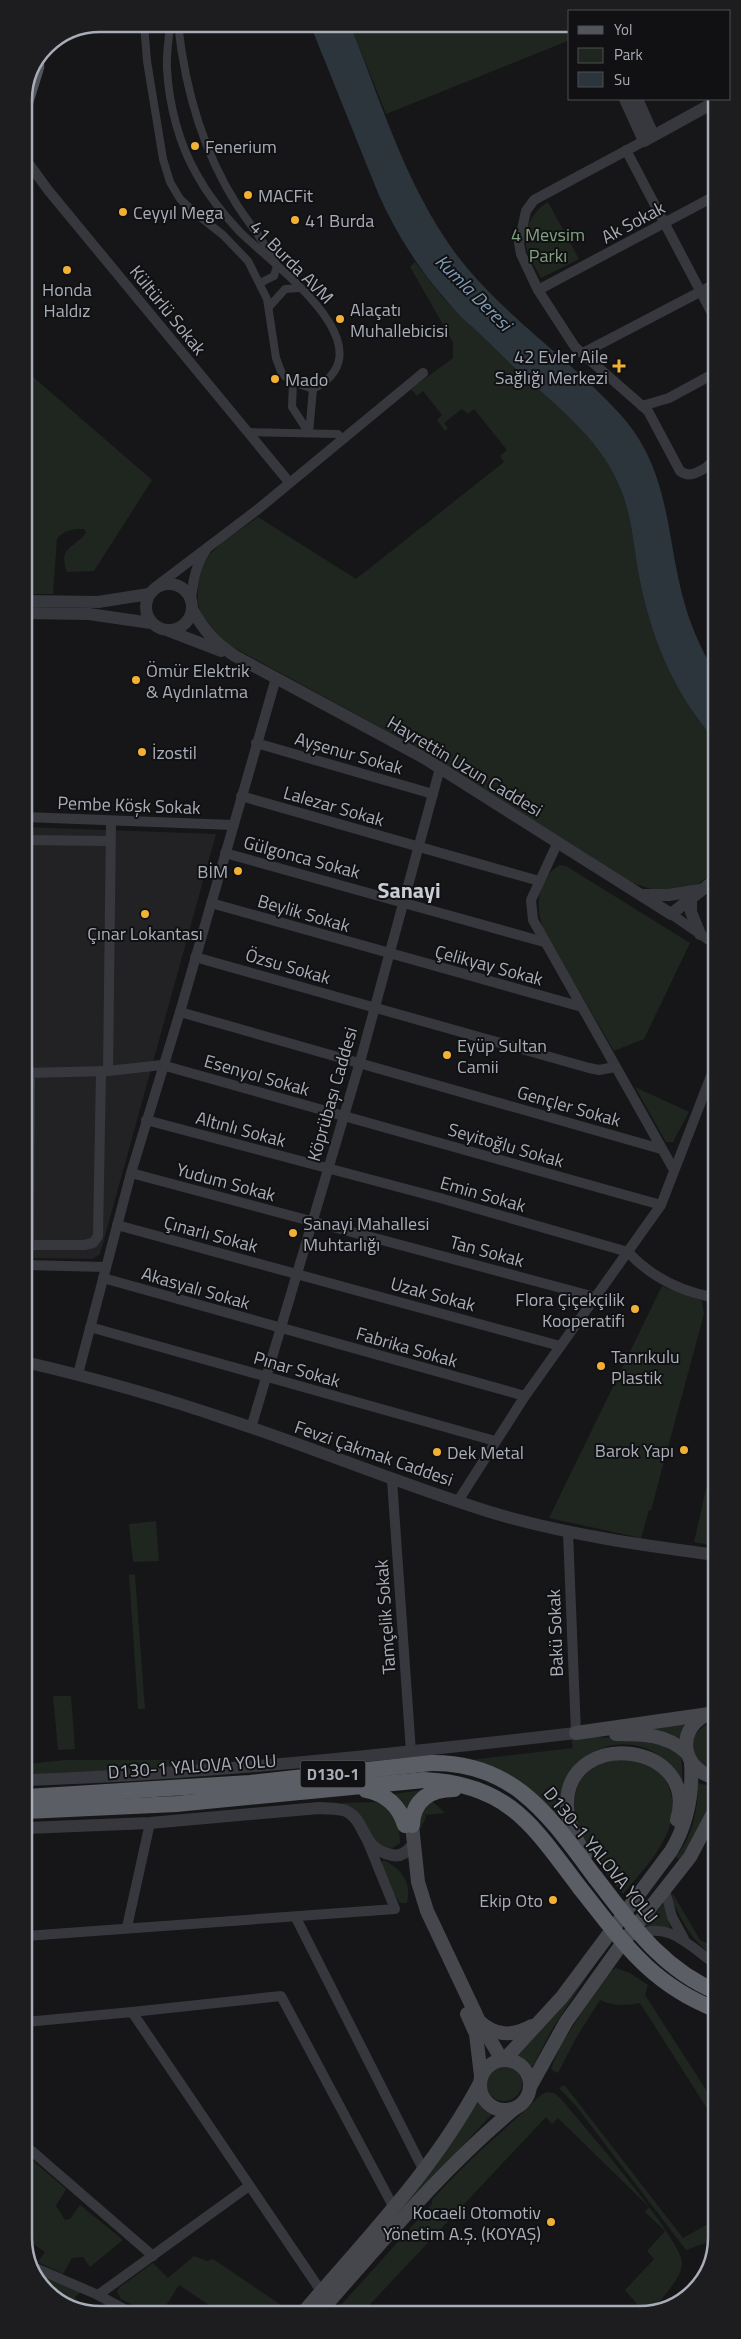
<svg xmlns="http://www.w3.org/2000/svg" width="741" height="2339" font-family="'Titillium Web',sans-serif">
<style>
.built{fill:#222225}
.green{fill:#1e261f}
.water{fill:#2c353c}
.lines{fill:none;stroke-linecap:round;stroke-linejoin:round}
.pedestrian{stroke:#37383d;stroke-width:8}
.minor{stroke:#37383d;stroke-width:10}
.tertiary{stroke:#37383d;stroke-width:12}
.secondary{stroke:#45474d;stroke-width:14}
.primary{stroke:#53555c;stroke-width:15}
.trunk{stroke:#5b5e65;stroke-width:16}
.trunk-bridge{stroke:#5b5e65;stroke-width:16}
.poi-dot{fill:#f2b134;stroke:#111113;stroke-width:2}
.labels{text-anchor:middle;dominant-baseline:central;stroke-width:4;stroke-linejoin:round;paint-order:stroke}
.shield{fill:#111113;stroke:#7b7e86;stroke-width:1}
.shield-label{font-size:16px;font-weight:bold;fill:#a8adb8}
.poi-label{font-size:18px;fill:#a8adb8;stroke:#111113;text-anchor:start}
.street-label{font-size:18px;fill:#a8adb8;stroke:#111113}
.park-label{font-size:18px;fill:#7fa381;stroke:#111113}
.water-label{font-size:19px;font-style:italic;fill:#7f9bb3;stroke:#111113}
.district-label{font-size:22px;font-weight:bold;fill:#c9ccd4;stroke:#111113}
.rim{fill:none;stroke:#a8adb8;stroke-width:2.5}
</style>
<rect width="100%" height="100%" fill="#161618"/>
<path class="built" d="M25,827L216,834L100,1254L93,1259L25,1258Z"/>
<g class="green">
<path d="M350,24H570V40L386,114Z"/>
<path d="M548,202L579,259L541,278C536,268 528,257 526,246C523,229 534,210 548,202Z"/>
<path d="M415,262L444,299L463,319C482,335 500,354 518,371C555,405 597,436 618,483C631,511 633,541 638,571C650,634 672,691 715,740L716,871L698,884L679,889H651L630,882L559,839L422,750L220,640C215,633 206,626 203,619C193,598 197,566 214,550C227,537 244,528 258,517L356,579L504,462L500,456L507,450L474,409L468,414L462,409L444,423L448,428L445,431L437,420L442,415L423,391L417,396L411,389L453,358V342L410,267Z"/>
<path d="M24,369L152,480L94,571L67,572C58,547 72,550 86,533L84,529C73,529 63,530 57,539L53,594H24Z"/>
<path d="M560,865L566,866L690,943L644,1039L614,1051L543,929C535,906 537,878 560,865Z"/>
<path d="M635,1087L689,1112L673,1142H666Z"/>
<path d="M662,1286L702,1301L704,1314L651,1510H649L641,1538L549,1518Z"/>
<path d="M716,1445V1546L694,1542Z"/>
<path d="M156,1521L159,1561L133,1562L129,1524Z"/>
<path d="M129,1574L135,1575L145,1709H138Z"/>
<path d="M53,1696H71L75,1749L58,1750Z"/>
<path d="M717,1721V1775L699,1766C697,1761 694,1756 693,1750C690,1736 703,1723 717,1721Z"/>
<path d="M688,1724L681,1739L667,1733L643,1729Z"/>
<path d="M594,1737L642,1739L667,1743L681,1755L683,1784C649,1716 558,1741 558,1816C533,1789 507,1769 470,1760L573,1748L571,1738Z"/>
<path d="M625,1758C633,1760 643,1762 651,1766C660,1771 667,1781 670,1790C683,1830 647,1865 623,1894C612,1879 586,1850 580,1835C569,1809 572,1774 602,1762C609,1760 618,1759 625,1758Z"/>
<path d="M65,1760H209L240,1763L137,1770L26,1774V1764Z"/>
<path d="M698,1783L717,1788V1791L681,1861L676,1857C693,1835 698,1810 698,1783Z"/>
<path d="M422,1790L415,1795L407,1812L402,1801L394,1794Z"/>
<path d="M431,1800L445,1813L425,1815L426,1818L420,1829L418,1815Z"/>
<path d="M378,1802C395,1812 400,1825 400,1843L393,1848C369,1848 362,1810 341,1803Z"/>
<path d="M383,1860C401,1868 412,1882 407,1903H400L392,1891L381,1864Z"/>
<path d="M673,1894L700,1940L717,1947V1959C697,1945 686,1930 676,1908C673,1903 671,1899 673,1894Z"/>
<path d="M663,1904L671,1930L662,1926L644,1928Z"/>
<path d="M600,1956L551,2031L533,2066H528L517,2056Z"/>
<path d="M616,1968L630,1973L648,1985L645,1995L717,2107V2124L640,2003C627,2006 613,2006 600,2000L576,2038L558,2073L553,2071L551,2068L561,2045L606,1974Z"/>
<circle cx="504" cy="2083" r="18"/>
<path d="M561,2086H565L573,2096L683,2238L717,2219V2239L686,2250L576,2106L560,2089Z"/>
<path d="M547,2092L554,2093L561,2099C582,2124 681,2238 682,2262C683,2277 659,2302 649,2313H645L625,2290L654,2259L647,2251L665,2231L645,2212L649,2207L558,2118L552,2124L546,2117L361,2314H333L432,2204V2200C461,2167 489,2143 521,2114C530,2107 536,2096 547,2092Z"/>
<path d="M476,2099L494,2112L374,2241Z"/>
<path d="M26,2155L66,2189L56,2206L65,2220L70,2219L80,2205L123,2240L90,2267L83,2257L72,2258L63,2274L38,2262L45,2252L26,2239Z"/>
<path d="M194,2256L207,2261L213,2259L293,2313L224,2315L179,2285L160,2315H151L121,2299L117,2291L120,2287L153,2263L168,2278Z"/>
<path d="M42,2276L81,2292L75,2297L79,2303L75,2307L50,2296L41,2282Z"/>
</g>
<path class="water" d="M310,24H350C381,102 406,186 456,254C502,315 569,358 620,414C672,472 665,536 685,605C690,623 697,639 705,655C708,661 714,667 715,673C719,684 715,726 715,740C672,691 650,635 638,571C633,541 631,511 618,483C597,436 555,405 518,371C500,354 482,335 463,319C427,281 399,241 378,193Z"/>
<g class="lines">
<g class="pedestrian">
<path d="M144,24L147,61L163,159L170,182L180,199L194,212L223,235L248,261L267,299L276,358L282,374L293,382L313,389"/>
<path d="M170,24C169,39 166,54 167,69C169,105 179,144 197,175C208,195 224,215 240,232C273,265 392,348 313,389L309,433"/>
<path d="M178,24C185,89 202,150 237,205C251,226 266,244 277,266L274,276L260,283"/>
<path d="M269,307L285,289L300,288"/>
<path d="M293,382L292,407L309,433"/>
<path d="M248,432L338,434L341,439"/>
</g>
<g class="minor">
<path d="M644,141L534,200L526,211L519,243L521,254L538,290L575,347L648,411L680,471C690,479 699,471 709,466L715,478"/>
<path d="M626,150L715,319"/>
<path d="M24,157L48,190L289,482"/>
<path d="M538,290L715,196"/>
<path d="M583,353L715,284"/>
<path d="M642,406L669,398L715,373"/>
<path d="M154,588L257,510L423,373"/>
<path d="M191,599C193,581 196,564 206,550"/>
<path d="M256,743L433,794"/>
<path d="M241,796L539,881"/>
<path d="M25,817L233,825"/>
<path d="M25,840L110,841"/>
<path d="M557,844L531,900L533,920L674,1170"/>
<path d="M225,853L544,942"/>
<path d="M211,903L582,1007"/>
<path d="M671,914L716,945"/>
<path d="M195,957L589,1068L599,1070L615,1067"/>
<path d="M180,1012L661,1149"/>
<path d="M108,1071L111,821"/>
<path d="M25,1073L108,1071L162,1065L661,1205"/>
<path d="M146,1120L440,1198L628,1252C651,1277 682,1292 716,1298"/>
<path d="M131,1173L595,1297"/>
<path d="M117,1225L560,1346"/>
<path d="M25,1245H84L93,1243L98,1236L101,1071"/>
<path d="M29,1245L30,1072"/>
<path d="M25,1265L106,1267"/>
<path d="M103,1278L525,1396"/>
<path d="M90,1327L495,1441"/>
<path d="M78,1374L131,1173L180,1012L276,678"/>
<path d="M251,1428L360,1062L440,768"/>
<path d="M392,1480L411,1752"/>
<path d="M458,1501L525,1396L661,1205L716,1063"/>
<path d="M568,1532L576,1733"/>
<path d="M665,1890L672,1917L684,1939"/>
<path d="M296,1918L424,2171"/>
<path d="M127,1927L150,1823"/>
<path d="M26,1936L395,1909L367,1840"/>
<path d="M637,1936C668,1918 693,1950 717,1965"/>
<path d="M132,2012L281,1996L394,2208"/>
<path d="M26,2022L132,2012L321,2291"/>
<path d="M26,2146L153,2256"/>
<path d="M31,2266L98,2295L135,2315"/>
<path d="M98,2295L249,2186"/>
</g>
<g class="tertiary">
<path d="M625,99L644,141L715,102"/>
<path d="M637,99L653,135"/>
<path d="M709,466L715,462"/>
<circle cx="169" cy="607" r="23"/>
<path d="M24,601L98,602L149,594"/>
<path d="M192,609C205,632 214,642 235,656L424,758L671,914L716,879"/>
<path d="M24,613L89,614L151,623"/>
<path d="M169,631L221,651"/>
<path d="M641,895H669L700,890"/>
<path d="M691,899V912L700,934"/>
<path d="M25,1362C94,1378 162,1397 229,1420C317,1449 402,1485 490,1512C563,1534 640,1545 716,1555"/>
<path d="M26,1780C210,1774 393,1754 576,1733"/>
<path d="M26,1828L150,1823L319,1808C327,1809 338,1808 346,1811C368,1822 359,1848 392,1855C402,1857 408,1851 414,1844"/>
</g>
<g class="secondary">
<path d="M706,1715C674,1731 683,1772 717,1778"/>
<path d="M576,1733L709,1714"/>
<path d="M616,1734C643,1734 667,1734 687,1753"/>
<path d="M412,1825L418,1882L427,1911L479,2021C495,2036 512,2037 532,2026"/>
<path d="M585,1856C577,1839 566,1821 567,1802C570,1727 700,1743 677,1820"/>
<path d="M467,2014L476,2034L481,2076"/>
<path d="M482,2026L502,2060"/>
<path d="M505,2059L562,1997L671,1851C688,1823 693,1794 691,1762"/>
<circle cx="505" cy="2085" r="25"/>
<path d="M531,2085L566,2022L621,1945L690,1857L717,1806"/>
<path d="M302,2314C365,2240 434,2170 480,2083"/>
<path d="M318,2314C381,2243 441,2170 514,2109"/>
</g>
<path class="primary" d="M24,108L37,66"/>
<g class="trunk">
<path d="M366,1790C386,1794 399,1805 405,1825"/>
<path d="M26,1797L250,1783L431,1763C515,1762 550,1817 595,1877"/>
<path d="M26,1811L176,1804L424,1780C509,1784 533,1826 580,1888"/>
<path d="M412,1825C413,1800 430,1789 454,1789"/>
</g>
<g class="trunk-bridge">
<path d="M595,1877C631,1923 660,1968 717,1992"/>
<path d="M580,1888C623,1942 650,1984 717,2010"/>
</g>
</g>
<g class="poi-dot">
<circle cx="195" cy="146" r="5"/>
<circle cx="248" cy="195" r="5"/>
<circle cx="123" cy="212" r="5"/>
<circle cx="295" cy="220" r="5"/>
<circle cx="67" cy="270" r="5"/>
<circle cx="340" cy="319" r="5"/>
<path d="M616.5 358.5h5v5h5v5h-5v5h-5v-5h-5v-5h5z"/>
<circle cx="275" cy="379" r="5"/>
<circle cx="136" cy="680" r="5"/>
<circle cx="142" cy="752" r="5"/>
<circle cx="238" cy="871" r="5"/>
<circle cx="145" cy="914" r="5"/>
<circle cx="447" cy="1055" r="5"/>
<circle cx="293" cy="1233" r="5"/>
<circle cx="635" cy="1309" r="5"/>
<circle cx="601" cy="1366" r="5"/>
<circle cx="684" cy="1450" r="5"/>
<circle cx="437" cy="1452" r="5"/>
<circle cx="553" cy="1900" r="5"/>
<circle cx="551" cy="2222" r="5"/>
</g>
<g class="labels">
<rect class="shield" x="300.5" y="1760.5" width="65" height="27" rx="4"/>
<g class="shield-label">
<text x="333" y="1774">D130-1</text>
</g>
<g class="poi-label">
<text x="205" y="146">Fenerium</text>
<text x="258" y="195">MACFit</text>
<text x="133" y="212">Ceyyıl Mega</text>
<text x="305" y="220">41 Burda</text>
<text x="67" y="289" text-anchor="middle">Honda<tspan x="67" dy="21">Haldız</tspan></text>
<text x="350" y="309">Alaçatı<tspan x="350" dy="21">Muhallebicisi</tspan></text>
<text x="608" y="356" text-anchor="end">42 Evler Aile<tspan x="608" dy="21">Sağlığı Merkezi</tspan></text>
<text x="285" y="379">Mado</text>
<text x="146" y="670">Ömür Elektrik<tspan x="146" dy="21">&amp; Aydınlatma</tspan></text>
<text x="152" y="752">İzostil</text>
<text x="228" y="871" text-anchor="end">BİM</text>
<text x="145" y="933" text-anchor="middle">Çınar Lokantası</text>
<text x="457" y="1045">Eyüp Sultan<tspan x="457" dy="21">Camii</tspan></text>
<text x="303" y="1223">Sanayi Mahallesi<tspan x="303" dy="21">Muhtarlığı</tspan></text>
<text x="625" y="1299" text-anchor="end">Flora Çiçekçilik<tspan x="625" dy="21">Kooperatifi</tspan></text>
<text x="611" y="1356">Tanrıkulu<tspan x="611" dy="21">Plastik</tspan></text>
<text x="674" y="1450" text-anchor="end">Barok Yapı</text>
<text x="447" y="1452">Dek Metal</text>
<text x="543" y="1900" text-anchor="end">Ekip Oto</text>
<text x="541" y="2212" text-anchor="end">Kocaeli Otomotiv<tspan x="541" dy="21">Yönetim A.Ş. (KOYAŞ)</tspan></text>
</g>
<g class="street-label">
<text transform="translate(633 222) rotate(-28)">Ak Sokak</text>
<text transform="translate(292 262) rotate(45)">41 Burda AVM</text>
<text transform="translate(168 310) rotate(51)">Kültürlü Sokak</text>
<text transform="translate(349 753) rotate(16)">Ayşenur Sokak</text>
<text transform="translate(465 766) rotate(31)">Hayrettin Uzun Caddesi</text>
<text transform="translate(129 805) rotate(2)">Pembe Köşk Sokak</text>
<text transform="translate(334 806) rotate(16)">Lalezar Sokak</text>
<text transform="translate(302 857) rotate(15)">Gülgonca Sokak</text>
<text transform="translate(304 913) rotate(16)">Beylik Sokak</text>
<text transform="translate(489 965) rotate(15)">Çelikyay Sokak</text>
<text transform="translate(288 966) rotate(16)">Özsu Sokak</text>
<text transform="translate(257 1075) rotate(16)">Esenyol Sokak</text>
<text transform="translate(332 1094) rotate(-74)">Köprübaşı Caddesi</text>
<text transform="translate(569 1106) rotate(16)">Gençler Sokak</text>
<text transform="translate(241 1129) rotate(15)">Altınlı Sokak</text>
<text transform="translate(506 1145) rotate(16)">Seyitoğlu Sokak</text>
<text transform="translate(226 1182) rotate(15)">Yudum Sokak</text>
<text transform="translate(483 1194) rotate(16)">Emin Sokak</text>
<text transform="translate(211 1234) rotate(15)">Çınarlı Sokak</text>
<text transform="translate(487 1251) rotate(15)">Tan Sokak</text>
<text transform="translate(196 1288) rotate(16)">Akasyalı Sokak</text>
<text transform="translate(433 1294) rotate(15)">Uzak Sokak</text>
<text transform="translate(407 1347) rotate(16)">Fabrika Sokak</text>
<text transform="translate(297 1369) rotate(16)">Pınar Sokak</text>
<text transform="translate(374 1453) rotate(19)">Fevzi Çakmak Caddesi</text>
<text transform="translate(385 1617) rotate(-94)">Tamçelik Sokak</text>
<text transform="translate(555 1633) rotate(-92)">Bakü Sokak</text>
<text transform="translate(192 1766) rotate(-4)">D130-1 YALOVA YOLU</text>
<text transform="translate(601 1855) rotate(51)">D130-1 YALOVA YOLU</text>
</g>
<g class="park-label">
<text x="548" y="234">4 Mevsim<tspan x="548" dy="21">Parkı</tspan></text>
</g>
<g class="water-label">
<text transform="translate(474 292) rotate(45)">Kumla Deresi</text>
</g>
<g class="district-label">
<text x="409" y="890">Sanayi</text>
</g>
</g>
<path d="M0 0H741V2339H0ZM100 32H640A68 68 0 0 1 708 100V2238A68 68 0 0 1 640 2306H100A68 68 0 0 1 32 2238V100A68 68 0 0 1 100 32Z" fill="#1d1d20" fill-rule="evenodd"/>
<path class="rim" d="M100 32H640A68 68 0 0 1 708 100V2238A68 68 0 0 1 640 2306H100A68 68 0 0 1 32 2238V100A68 68 0 0 1 100 32Z"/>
<rect x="568" y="10" width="162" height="90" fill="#111113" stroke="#4d4f55"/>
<rect x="578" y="26" width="25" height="8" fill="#53555c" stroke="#4d4f55"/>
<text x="614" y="35" font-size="15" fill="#a8adb8">Yol</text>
<rect x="578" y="48" width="25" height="15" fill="#1e261f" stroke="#4d4f55"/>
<text x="614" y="60" font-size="15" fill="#a8adb8">Park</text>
<rect x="578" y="72" width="25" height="15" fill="#2c353c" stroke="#4d4f55"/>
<text x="614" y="85" font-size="15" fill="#a8adb8">Su</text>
</svg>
